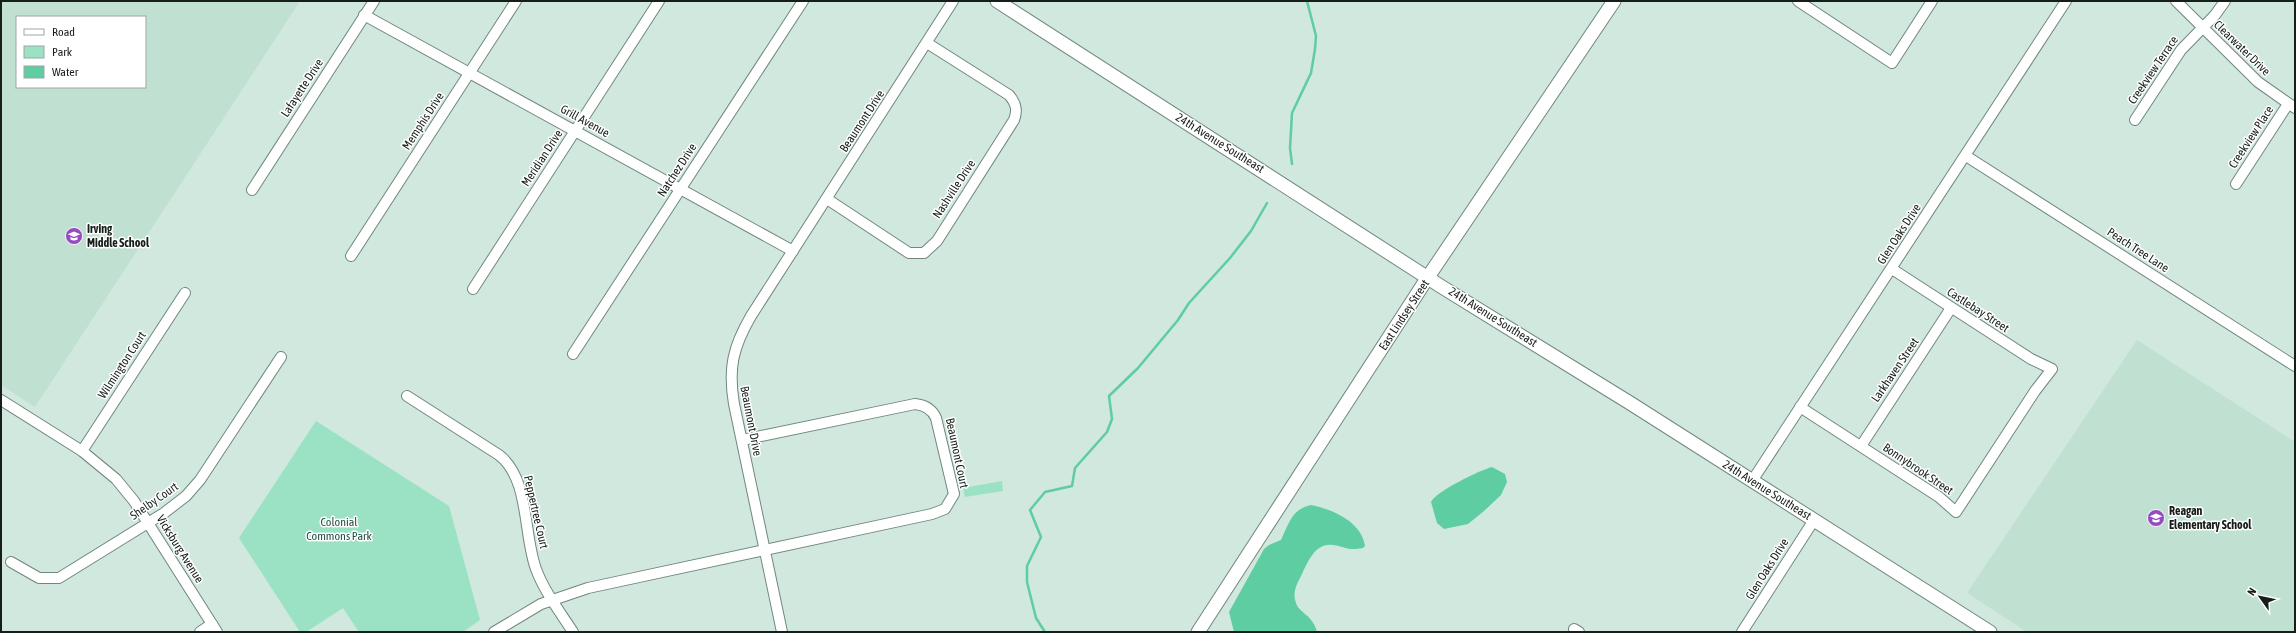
<svg xmlns="http://www.w3.org/2000/svg" width="2296" height="633" font-family="'Asap Condensed',sans-serif">
<style>
.built{fill:#c0e0d1;fill-rule:evenodd}
.green{fill:#9ae2c3}
.water{fill:#5ecda2}
.lines{fill:none;stroke-linecap:round;stroke-linejoin:round}
.stream{stroke:#5ecda2;stroke-width:2.5}
.minor-casing{stroke:#71877d;stroke-width:12}
.tertiary-casing{stroke:#71877d;stroke-width:15}
.minor{stroke:#fff;stroke-width:10}
.tertiary{stroke:#fff;stroke-width:13}
.labels{text-anchor:middle;dominant-baseline:central;stroke-width:3;stroke-linejoin:round;paint-order:stroke}
.street-label{font-size:12px;fill:#161e1a;stroke:#fff}
.poi-label{font-size:12px;font-weight:bold;fill:#161e1a;stroke:#fff;text-anchor:start}
.park-label{font-size:12px;fill:#214f3d;stroke:#fff}
</style>
<rect width="100%" height="100%" fill="#d0e8dd"/>
<g class="built">
<path d="M1,1H300L35,407L1,385ZM17,17H145V87H17Z"/>
<path d="M2137,340L2295,442V632H2027L1967,593Z"/>
</g>
<g class="green">
<path d="M316,421L449,506L480,620L463,632H359L343,608L306,632H300L239,538Z"/>
<path d="M1002,481L1003,491L965,497L963,488Z"/>
</g>
<g class="water">
<path d="M1492,467L1505,474L1507,482L1501,495L1484,511L1468,524L1444,529L1437,523L1431,502C1435,492 1480,470 1492,467Z"/>
<path d="M1311,505C1332,509 1362,522 1365,546L1363,548C1347,551 1347,547 1333,545C1316,542 1308,561 1302,574C1297,584 1292,592 1296,603C1299,613 1313,615 1317,632H1234L1229,612L1264,549L1269,545L1281,540C1289,523 1292,509 1311,505Z"/>
</g>
<g class="lines">
<g class="stream">
<path d="M1292,164L1290,148L1292,113L1311,73L1315,49L1316,36L1307,1"/>
<path d="M1045,632L1036,618L1027,582V566L1041,537L1030,510L1045,492L1072,486L1075,468L1107,432L1112,419L1109,396L1138,368L1178,320L1189,303L1230,258L1251,231L1267,203"/>
</g>
<g class="minor-casing">
<g id="minor">
<path d="M1798,1L1892,63L1932,1"/>
<path d="M2176,1L2258,82L2295,108"/>
<path d="M364,15L793,251"/>
<path d="M2135,120L2181,50L2215,15L2225,1"/>
<path d="M1966,156L2295,366"/>
<path d="M2236,184L2288,104"/>
<path d="M252,190L374,1"/>
<path d="M827,199L909,253H924L937,241L1014,120C1018,110 1016,103 1009,95L927,43"/>
<path d="M351,256L516,1"/>
<path d="M473,289L659,1"/>
<path d="M573,354L803,1"/>
<path d="M407,396L499,455C530,479 523,534 536,569C544,591 560,612 573,632"/>
<path d="M1,400L82,451L116,479L134,501L217,632"/>
<path d="M1800,407L1939,497L1956,512L2035,391L2052,369L2031,359L1892,269"/>
<path d="M1861,446L1951,308"/>
<path d="M82,451L185,293"/>
<path d="M1752,481L2066,1"/>
<path d="M11,562L39,578H59L164,513L186,496L200,480L281,357"/>
<path d="M1574,629L1579,632"/>
<path d="M200,632L212,624"/>
<path d="M494,632L541,604L588,588L932,514L945,509L954,494L936,418C932,409 925,405 915,404L742,440"/>
<path d="M782,632L734,404C728,368 733,347 751,316L953,1"/>
<path d="M1742,632L1814,520"/>
</g>
</g>
<g class="tertiary-casing">
<g id="tertiary">
<path d="M997,1L1442,287L1630,403L1990,632"/>
<path d="M1198,632L1428,277L1614,1"/>
</g>
</g>
<use href="#minor" class="minor"/>
<use href="#tertiary" class="tertiary"/>
</g>
<defs>
<g id="school-disc" transform="scale(0.9)"><circle r="9.5" fill="#944cbf" stroke="#fff"/><path d="M0-5L7-2L0 1L-7-2ZM-4 1L0 2.5L4 1V4Q0 6-4 4Z" fill="#fff"/></g>
</defs>
<g fill-rule="evenodd">
<use href="#school-disc" x="74" y="236"/>
<use href="#school-disc" x="2156" y="518"/>
</g>
<g class="labels">
<g class="street-label">
<text transform="translate(2242 48) rotate(44)">Clearwater Drive</text>
<text transform="translate(2153 70) rotate(-56)">Creekview Terrace</text>
<text transform="translate(302 88) rotate(-57)">Lafayette Drive</text>
<text transform="translate(423 121) rotate(-57)">Memphis Drive</text>
<text transform="translate(585 121) rotate(29)">Grill Avenue</text>
<text transform="translate(862 121) rotate(-57)">Beaumont Drive</text>
<text transform="translate(2251 137) rotate(-57)">Creekview Place</text>
<text transform="translate(1220 143) rotate(32)">24th Avenue Southeast</text>
<text transform="translate(542 158) rotate(-57)">Meridian Drive</text>
<text transform="translate(677 170) rotate(-57)">Natchez Drive</text>
<text transform="translate(954 189) rotate(-57)">Nashville Drive</text>
<text transform="translate(1899 234) rotate(-57)">Glen Oaks Drive</text>
<text transform="translate(2138 250) rotate(33)">Peach Tree Lane</text>
<text transform="translate(1978 310) rotate(33)">Castlebay Street</text>
<text transform="translate(1404 315) rotate(-57)">East Lindsey Street</text>
<text transform="translate(1493 317) rotate(32)">24th Avenue Southeast</text>
<text transform="translate(122 365) rotate(-57)">Wilmington Court</text>
<text transform="translate(1895 370) rotate(-56)">Larkhaven Street</text>
<text transform="translate(751 421) rotate(79)">Beaumont Drive</text>
<text transform="translate(957 453) rotate(78)">Beaumont Court</text>
<text transform="translate(1918 469) rotate(34)">Bonnybrook Street</text>
<text transform="translate(1767 490) rotate(32)">24th Avenue Southeast</text>
<text transform="translate(154 501) rotate(-35)">Shelby Court</text>
<text transform="translate(536 512) rotate(77)">Peppertree Court</text>
<text transform="translate(180 549) rotate(58)">Vicksburg Avenue</text>
<text transform="translate(1767 569) rotate(-58)">Glen Oaks Drive</text>
</g>
<g class="poi-label">
<text x="87" y="229">Irving<tspan x="87" dy="14">Middle School</tspan></text>
<text x="2169" y="511">Reagan<tspan x="2169" dy="14">Elementary School</tspan></text>
</g>
<g class="park-label">
<text x="339" y="522">Colonial<tspan x="339" dy="14">Commons Park</tspan></text>
</g>
</g>
<rect width="2296" height="633" fill="none" stroke="#161e1a" stroke-width="4"/>
<rect x="16" y="16" width="130" height="72" fill="#ffffff" stroke="#a2a5a3"/>
<rect x="24" y="29" width="20" height="6" fill="#ffffff" stroke="#a2a5a3"/>
<text x="52" y="36" font-size="12" fill="#161e1a">Road</text>
<rect x="24" y="46" width="20" height="12" fill="#9ae2c3" stroke="#a2a5a3"/>
<text x="52" y="56" font-size="12" fill="#161e1a">Park</text>
<rect x="24" y="66" width="20" height="12" fill="#5ecda2" stroke="#a2a5a3"/>
<text x="52" y="76" font-size="12" fill="#161e1a">Water</text>
<g transform="translate(2260 597) rotate(303)" stroke="#ffffff" stroke-width="3" paint-order="stroke">
<path d="M0-3L7 15L0 10L-7 15Z" fill="#161e1a"/>
<text y="-6" font-size="11" font-weight="bold" text-anchor="middle" fill="#161e1a">N</text>
</g>
</svg>
